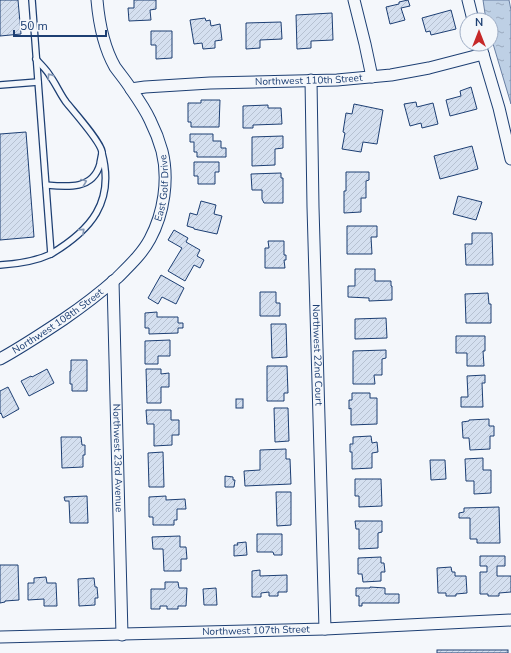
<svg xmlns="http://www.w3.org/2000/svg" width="511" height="653" font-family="'Nunito Sans',sans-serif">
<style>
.water{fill:url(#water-ripples);stroke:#687fa3}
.building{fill:url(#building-hatch);stroke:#1d3f73}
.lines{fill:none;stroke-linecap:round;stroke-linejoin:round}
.lane-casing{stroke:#1d3f73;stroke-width:8}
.street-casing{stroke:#1d3f73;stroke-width:13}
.lane{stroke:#f4f7fb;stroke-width:5.5}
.street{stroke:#f4f7fb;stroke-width:11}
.oneway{stroke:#889bb7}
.labels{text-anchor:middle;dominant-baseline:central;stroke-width:3;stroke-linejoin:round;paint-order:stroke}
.street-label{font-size:10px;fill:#1d3f73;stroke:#f4f7fb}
</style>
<defs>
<pattern id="water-ripples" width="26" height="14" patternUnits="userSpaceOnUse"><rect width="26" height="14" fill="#bed0e5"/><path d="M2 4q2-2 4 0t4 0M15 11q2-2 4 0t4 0" fill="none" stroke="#9aaabe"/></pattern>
<pattern id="building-hatch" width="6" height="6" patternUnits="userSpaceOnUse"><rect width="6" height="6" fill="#d5e0f0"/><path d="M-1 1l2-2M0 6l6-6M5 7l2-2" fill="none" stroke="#b6c1d1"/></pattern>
</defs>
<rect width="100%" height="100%" fill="#f4f7fb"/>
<path class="water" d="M483,0H509L511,10V104L491,37V20H486Z"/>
<g class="building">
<path d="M0,0H18L21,34L0,36Z"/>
<path d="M134,0H156V9L150,10L151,20L129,21L128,8H134Z"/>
<path d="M408,0L410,6L401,8L405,20L390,24L386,7L399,4V2Z"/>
<path d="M451,10L456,29L431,35L430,31L426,32L422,18Z"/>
<path d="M332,13L333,40L311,41V48L297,49L296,15Z"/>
<path d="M205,18L206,21L210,20L211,26L220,24L222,40L215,41V48L203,49L202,43L194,44L190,20Z"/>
<path d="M281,22L282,39L260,40V48L246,49V23Z"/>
<path d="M151,31H172V58L156,59V45H151Z"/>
<path d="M471,87L477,109L450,116L446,100L461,96L460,91Z"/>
<path d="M201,100H220L219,127H191V122H188V103H201Z"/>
<path d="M416,102L417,107L433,103L438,124L422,128L421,123L410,126L404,104Z"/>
<path d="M354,104L383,110L377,144L363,142L361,152L342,149L345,133L343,132L346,113L352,114Z"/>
<path d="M268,105V108H281L282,124L253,125V128H243V106Z"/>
<path d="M26,132L34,237L0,240V134Z"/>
<path d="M190,134H213V141H221V148H226V157H197V152H194V142H190Z"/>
<path d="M283,136V148L275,149V165L252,166V137Z"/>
<path d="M472,146L478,169L440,179L434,156Z"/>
<path d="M194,162H219V172H215V184H198V176H194Z"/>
<path d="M346,172H369V180L366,181V198H361V212L344,213V191H346Z"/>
<path d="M281,173V178H283V203H264L262,199V190H252L251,174Z"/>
<path d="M458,196L482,202L476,220L453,214Z"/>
<path d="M201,201L216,205L214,214L222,216L217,234L194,229V228L187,226L190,213L197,215Z"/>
<path d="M347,226H377V237H371L372,254H347Z"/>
<path d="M174,230L188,238L186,242L200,250L197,256L204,260L200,268L194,265L185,281L168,271L182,248L168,240Z"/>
<path d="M472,233H492L493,265H466L465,244H472Z"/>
<path d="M268,241H284V255H286V260H284L285,268H265V248H269Z"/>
<path d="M355,269H375V281H391V286H392V300L369,301V298L348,297V286H355Z"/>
<path d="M161,275L184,288L176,304L162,297L158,304L148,298Z"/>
<path d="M260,292H276V303H280V316H260Z"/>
<path d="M488,293L489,304H491V323H466L465,294Z"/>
<path d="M157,312V317H178V323H183V328H178V333L149,334V328H145V313Z"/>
<path d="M386,318L387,338L355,339V319Z"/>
<path d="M271,324H286L287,357L272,358Z"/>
<path d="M456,336H485V351H483L484,366H467V353H456Z"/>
<path d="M170,340V356H158V364H145V341Z"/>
<path d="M386,350V358L382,359V375H374L375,384H353V351Z"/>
<path d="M71,360H87V391H72V384H70V371H71Z"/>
<path d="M267,366H287L288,393H284V401H267Z"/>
<path d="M47,369L54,383L29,396L21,381L31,376L32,377Z"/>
<path d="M146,369H161V374L169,373V387H161V403H147Z"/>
<path d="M485,375V383H482L483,407H461V397H468L467,376Z"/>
<path d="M8,387L19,409L3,418L1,413L0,414V391Z"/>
<path d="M352,393H370V398H377V424L351,425V408L349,409V400H352Z"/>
<rect x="236" y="399" width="7" height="9"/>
<path d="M274,408H288L289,441L275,442Z"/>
<path d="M146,410H171V420H179V435H172V445L154,446V424H147Z"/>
<path d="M489,419V426H494V436H490V449L470,450L469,438H463L462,422L469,421V420Z"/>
<path d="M371,436L372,443L377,442L378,452L372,453V468L352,469V452H350V444H353V437Z"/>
<path d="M61,437H81L82,445H85V455H83V467L62,468Z"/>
<path d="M286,449V459H290L291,484L245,486L244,471L260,470V450Z"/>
<path d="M163,452L164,487H149L148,453Z"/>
<path d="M483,458V470H491V493L474,494V481H466L465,459Z"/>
<path d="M430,460H445L446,479L431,480Z"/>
<path d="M225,476L233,477V480H235L234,487H225Z"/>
<path d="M355,479H381L382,506L359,507V496H355Z"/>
<path d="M276,492H291V525L277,526Z"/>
<path d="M87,496L88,523H70L69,501H65L64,497Z"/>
<path d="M166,496V500L185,499L186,509H177V520H174V525H153V517H149V497Z"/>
<path d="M499,507L500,543H477V539H470V518H459V513L464,512V508Z"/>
<path d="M355,521H382V532L378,533V548L359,549V529H356Z"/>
<path d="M257,534H282V555H274L273,552H257Z"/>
<path d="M180,536V547H186L187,559H181V571H164L163,549H153L152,537Z"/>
<path d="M246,542L247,555L234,556V545H238L237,543Z"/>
<path d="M480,556H505V566H497V576H511V592L499,593V596H488V594H480V572H487V566H480Z"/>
<path d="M381,557V563H384L385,572H381V581L363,582L362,574H358V558Z"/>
<path d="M0,565H18L19,600L5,601V602L0,603Z"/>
<path d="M451,567L452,572H455V576H466L467,593L456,594V596H446V593H438L437,568Z"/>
<path d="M260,570V576L287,575V592H278V596H269V592L261,593V597H252V571Z"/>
<path d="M46,577L47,583H56L57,606H44V599L28,600V583H34V578Z"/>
<path d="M94,578L95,587H97L98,598H95V605L79,606L78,579Z"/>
<path d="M165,582H178L179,588H187L186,606H178V609H167V606H160V609H151V589H165Z"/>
<path d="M370,587L385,588V594H399V603H362V606H359V596H356V588H370Z"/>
<path d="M216,588L217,605H204L203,589Z"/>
<rect x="437" y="650" width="71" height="3"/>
</g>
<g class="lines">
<g class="lane-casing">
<g id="lane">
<path d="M36,59C41,65 47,70 50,76C56,84 60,94 66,102C74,112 101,142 102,152C102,155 100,161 100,164C93,190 67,187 46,185"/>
<path d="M0,85L38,82"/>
<path d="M51,254C91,230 115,202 102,153"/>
<path d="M0,265C18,264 34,262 51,254L32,0"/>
</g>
</g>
<g class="street-casing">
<g id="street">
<path d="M354,0L365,44L372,77"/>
<path d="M468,0L473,20"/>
<path d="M480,44L499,108L511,159"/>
<path id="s1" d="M311,80L313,207L325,629"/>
<path id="s2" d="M131,89L145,87L210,83L337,80L391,75L429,68L483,54"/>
<path id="s3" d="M113,281L122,635"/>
<path id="s4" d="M0,359C22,347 43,333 64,319C83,306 100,293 117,278C129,266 142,254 150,239C164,213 169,179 162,151C159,140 155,130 150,120C145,109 138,99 131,89C126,81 120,74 115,67C103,46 99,23 97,0"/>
<path id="s5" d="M0,637L325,629L511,620"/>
</g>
</g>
<use href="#lane" class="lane"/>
<use href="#street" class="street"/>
</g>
<defs><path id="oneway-chevron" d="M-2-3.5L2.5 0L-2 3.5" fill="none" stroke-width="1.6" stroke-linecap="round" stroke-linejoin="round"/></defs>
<g class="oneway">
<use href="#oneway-chevron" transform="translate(50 76) rotate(-124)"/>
<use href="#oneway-chevron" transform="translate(84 182) rotate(-21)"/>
<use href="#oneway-chevron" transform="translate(82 231) rotate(-42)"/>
</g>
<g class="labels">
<g class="street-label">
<text stroke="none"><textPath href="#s2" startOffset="178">Northwest 110th Street</textPath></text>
<text stroke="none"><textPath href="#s4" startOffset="247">East Golf Drive</textPath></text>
<text stroke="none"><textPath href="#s4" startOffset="69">Northwest 108th Street</textPath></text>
<text stroke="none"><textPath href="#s1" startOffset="275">Northwest 22nd Court</textPath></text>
<text stroke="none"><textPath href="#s3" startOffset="177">Northwest 23rd Avenue</textPath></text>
<text stroke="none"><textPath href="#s5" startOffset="256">Northwest 107th Street</textPath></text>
</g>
</g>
<g transform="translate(479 32)"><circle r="19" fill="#f4f7fb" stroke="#9eadc5"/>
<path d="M0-3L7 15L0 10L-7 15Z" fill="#c62828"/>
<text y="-6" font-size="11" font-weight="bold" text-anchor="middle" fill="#1d3f73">N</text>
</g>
<path d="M14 30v6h92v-6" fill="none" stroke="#1d3f73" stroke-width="2"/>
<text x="20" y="30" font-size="12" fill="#1d3f73" stroke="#f4f7fb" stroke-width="3" paint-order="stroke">50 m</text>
</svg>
